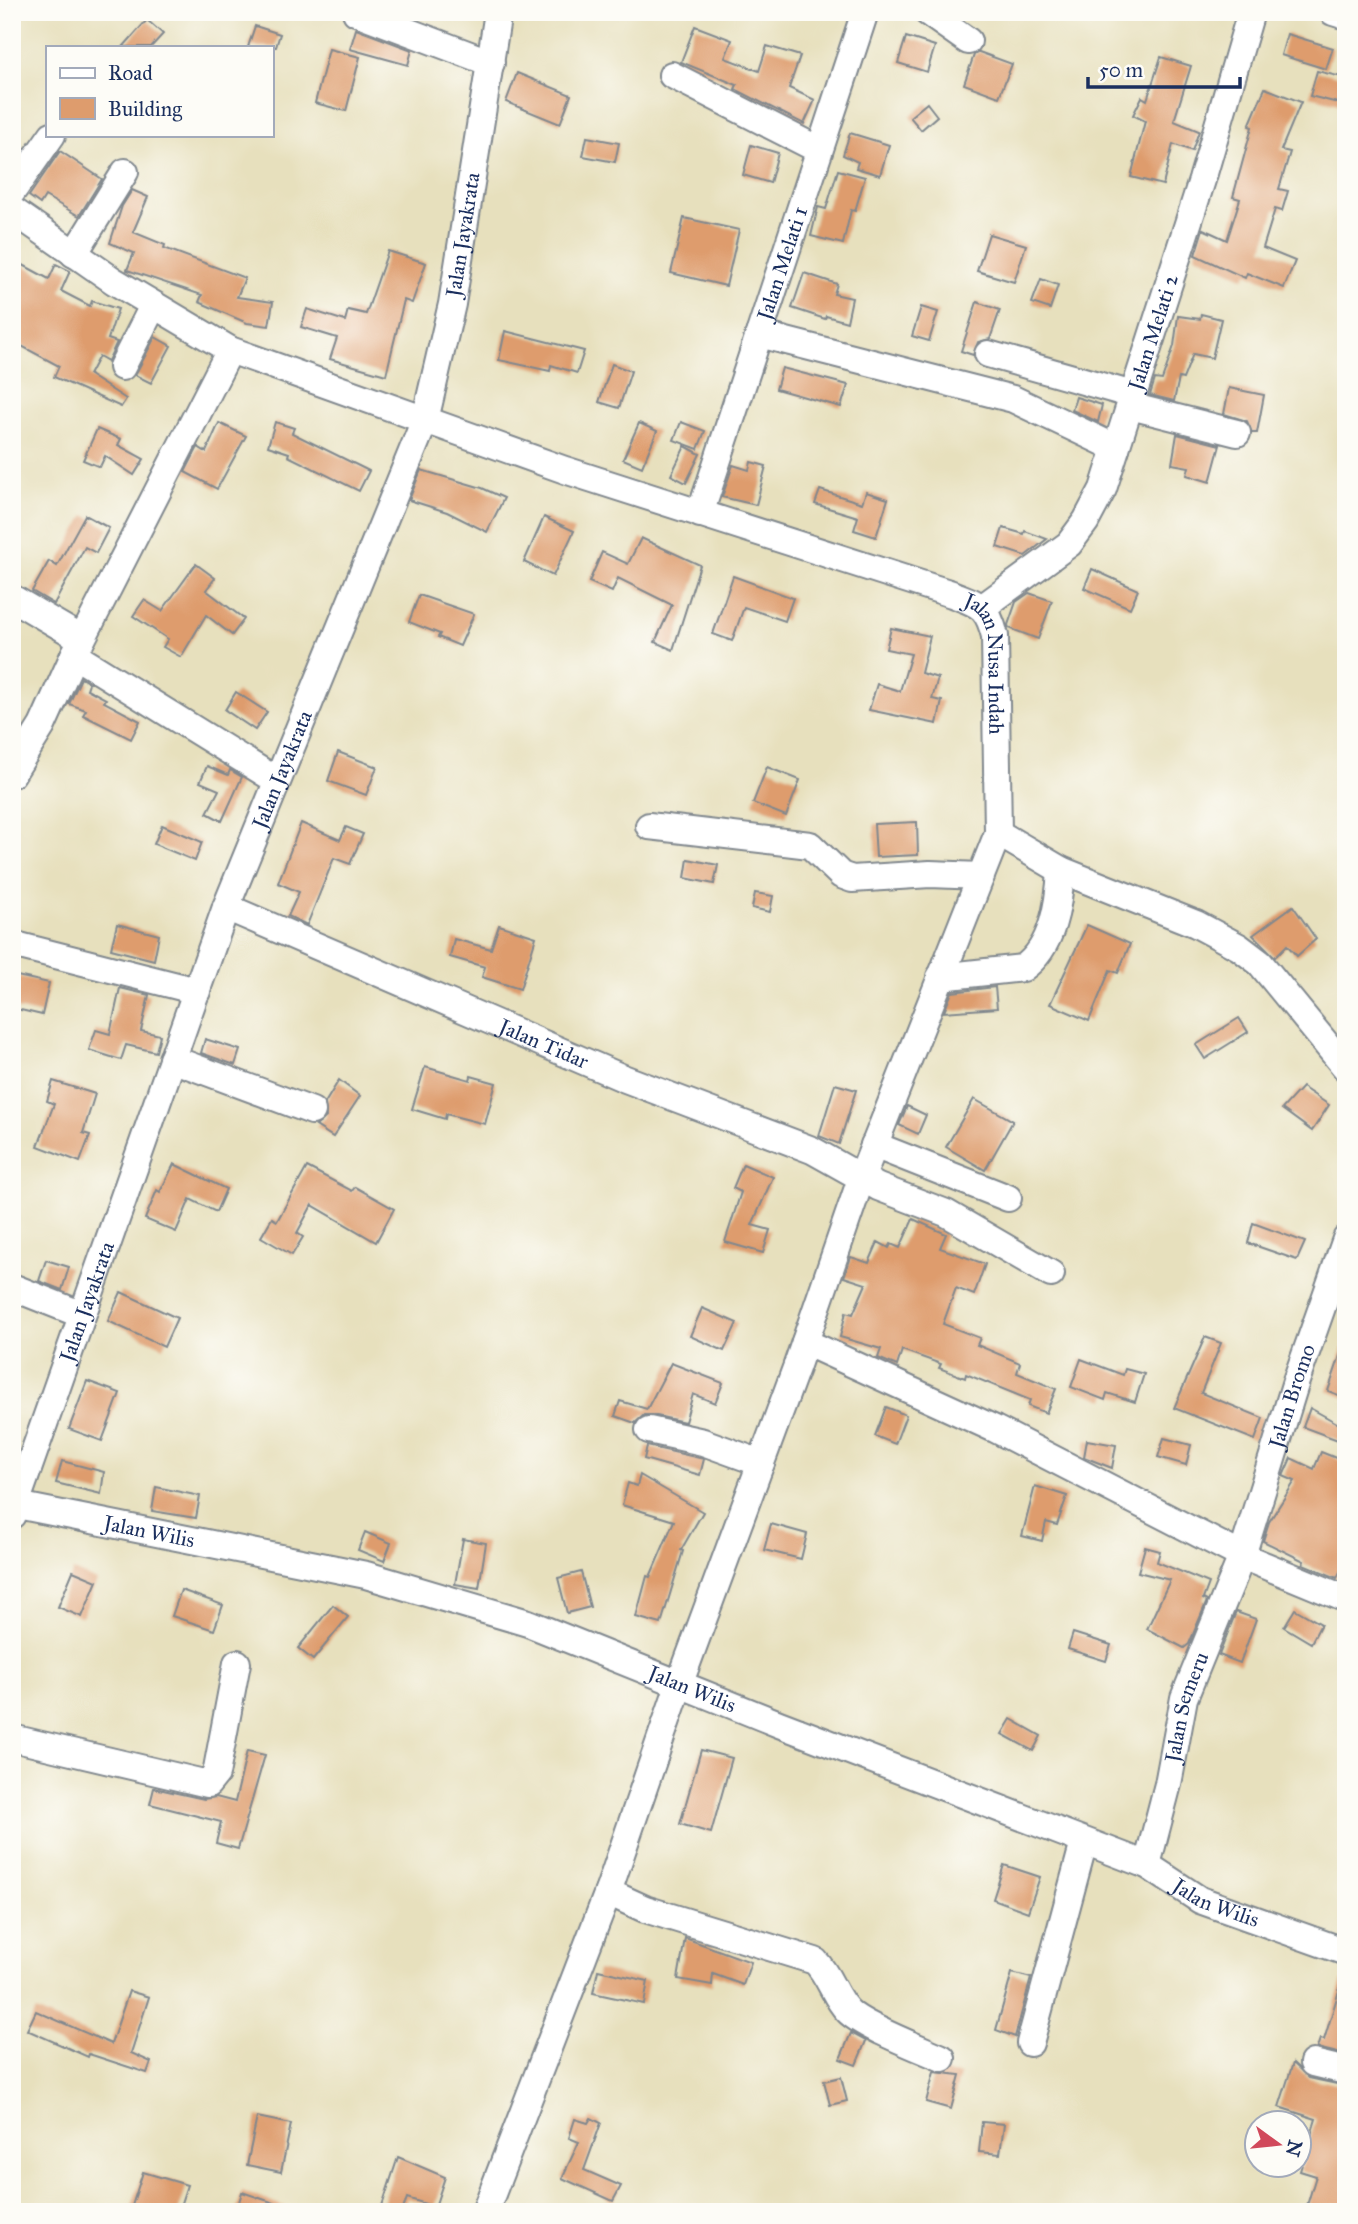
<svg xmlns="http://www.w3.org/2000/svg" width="1358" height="2224" font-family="'IM FELL Great Primer',serif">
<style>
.building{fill:#de9c6d}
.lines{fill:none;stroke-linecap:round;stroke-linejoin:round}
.minor-casing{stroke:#81888e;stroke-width:30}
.minor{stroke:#fff;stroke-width:26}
.labels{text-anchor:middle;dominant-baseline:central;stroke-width:5;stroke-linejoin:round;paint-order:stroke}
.street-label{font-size:21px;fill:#1b2f5e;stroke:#fdfcf7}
</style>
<rect width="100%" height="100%" fill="#fdfcf7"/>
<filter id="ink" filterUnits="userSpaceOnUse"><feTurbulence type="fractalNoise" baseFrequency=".0143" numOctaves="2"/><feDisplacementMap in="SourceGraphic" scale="14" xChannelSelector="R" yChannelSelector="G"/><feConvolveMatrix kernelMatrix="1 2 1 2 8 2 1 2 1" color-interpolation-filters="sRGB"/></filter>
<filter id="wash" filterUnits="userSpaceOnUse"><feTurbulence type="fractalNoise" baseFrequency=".00686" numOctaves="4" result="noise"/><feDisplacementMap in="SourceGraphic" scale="28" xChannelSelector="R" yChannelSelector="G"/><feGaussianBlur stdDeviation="1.57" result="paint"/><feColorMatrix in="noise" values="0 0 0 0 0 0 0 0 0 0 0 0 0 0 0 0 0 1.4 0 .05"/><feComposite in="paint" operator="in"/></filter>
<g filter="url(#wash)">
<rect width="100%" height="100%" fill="#e7e0bd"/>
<g id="blocks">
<g class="building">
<path d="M147,20L163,34L151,47H123Z"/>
<path d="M255,26L280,34L276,47H248Z"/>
<path d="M695,26L732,40L725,58L759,71L767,46L800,56L789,88L815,100L804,124L735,89L737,85L681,62Z"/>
<path d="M356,29L412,50L408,65L350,49Z"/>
<path d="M1287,34L1333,48L1326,69L1281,55Z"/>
<path d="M906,37L935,46L927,72L898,63Z"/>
<path d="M329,49L360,57L346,111L315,103Z"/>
<path d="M979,52L1012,64L999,97L964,84L974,55Z"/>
<path d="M1161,57L1191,66L1174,121L1199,131L1192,151L1173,144L1163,185L1131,177L1145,121L1133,115L1142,97L1147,100Z"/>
<path d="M1317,71L1346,78V105L1310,96Z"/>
<path d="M517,73L571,95L560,124L506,102Z"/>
<path d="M1265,88L1301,102L1281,150L1290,152L1279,189L1288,191L1282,211L1275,209L1263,248L1295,261L1284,288L1247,273L1245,278L1195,255L1203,229L1227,240L1240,199L1233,197L1252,127L1249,126Z"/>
<path d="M927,103L937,116L921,130L910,117Z"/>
<path d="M850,133L889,145L880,175L856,168L858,162L843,155Z"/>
<path d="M587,137L619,143L615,162L583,156Z"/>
<path d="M751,145L778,153L770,183L743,175Z"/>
<path d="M60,151L102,179L79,216L45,196L40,204L29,196Z"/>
<path d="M838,170L865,177L855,211L851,210L843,244L811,236L818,207L826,209Z"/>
<path d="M132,190L148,197L133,232L165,245L164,248L245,278L237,297L273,302L269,326L247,323L199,302L202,295L127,270L134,253L110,243L122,206Z"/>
<path d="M684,218L739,230L726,286L671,273Z"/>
<path d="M989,234L1026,245L1014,282L977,271Z"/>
<path d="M388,251L426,263L412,303L404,300L386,375L330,359L337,338L301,327L307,309L345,321L348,310L366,314Z"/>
<path d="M12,259L49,279L56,264L70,271L61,291L90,306L92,301L118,309L108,339L117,342L108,361L99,356L89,375L126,399L121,407L54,377L59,366L12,341Z"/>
<path d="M804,273L837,284L834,294L852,298L847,322L826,316L825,319L792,308Z"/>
<path d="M1041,279L1058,285L1050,309L1032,303Z"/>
<path d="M977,302L1000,310L990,339L978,342L973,355L961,351Z"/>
<path d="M921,307L938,312L929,341L912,336Z"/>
<path d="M1201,314L1221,319L1212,358L1193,354L1183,379L1179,378L1174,401L1150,395L1155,379L1162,380L1174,346L1178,316L1200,319Z"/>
<path d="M505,331L584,351L577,373L551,365L550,371L499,360Z"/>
<path d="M155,337L171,346L151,383L135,375Z"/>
<path d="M612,364L631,371L619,408L599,402Z"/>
<path d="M782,368L848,385L841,407L776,389Z"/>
<path d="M1229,388L1264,395L1257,433H1252L1247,421L1224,414Z"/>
<path d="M1076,397L1102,405L1098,422L1072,410Z"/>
<path d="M275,422L294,428L292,433L369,471L359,491L288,456L289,453L268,446Z"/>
<path d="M681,422L705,431L698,449L674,440Z"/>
<path d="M219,423L246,436L217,489L185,472L198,447L206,452Z"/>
<path d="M639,423L657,431L642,467L623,459Z"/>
<path d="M97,429L121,439L118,445L144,459L134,475L105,456L100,467L83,460Z"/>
<path d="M1177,434L1220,445L1210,482L1187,475L1189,467L1172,464Z"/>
<path d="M685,446L700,454L686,483L671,475Z"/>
<path d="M751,462L766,466L756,505L722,497L733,465L749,470Z"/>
<path d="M421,470L482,488L504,498L487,532L447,512L409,500Z"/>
<path d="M820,490L862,503L866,492L888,499L876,537L854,530L858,517L815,504Z"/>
<path d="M85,515L109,528L96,553L85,547L54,604L32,591L49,561L57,566Z"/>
<path d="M544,517L574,531L553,576L524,562Z"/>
<path d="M1003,528L1024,534L1025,531L1047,539L1025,556L997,547Z"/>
<path d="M641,538L700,565L673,650L655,642L672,605L618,578L612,592L589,582L602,552L628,564Z"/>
<path d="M196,564L215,578L206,590L244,619L232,635L206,615L181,657L163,647L168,639L133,616L144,600L162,611Z"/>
<path d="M1092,569L1138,590L1130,608L1084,588Z"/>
<path d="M733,576L793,598L785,621L744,607L732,641L713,634Z"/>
<path d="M1029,593L1052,601L1038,639L1009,628L1008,625L1016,602Z"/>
<path d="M419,595L474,614L460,646L438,637L440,634L409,622Z"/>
<path d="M891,628L930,636L921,673L938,678L932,699L942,701L937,724L869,710L877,684L900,691L911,654L886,649Z"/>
<path d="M81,678L89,683L87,689L106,699L104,702L140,721L131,739L83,715L86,710L69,704Z"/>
<path d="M236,692L267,712L255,730L225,710Z"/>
<path d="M338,752L377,767L366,795L328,781Z"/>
<path d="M207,766L228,775L230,770L242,777L222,821L207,813L219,790L200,782Z"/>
<path d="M767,767L800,780L786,816L753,803Z"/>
<path d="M917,822L918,855L876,857L874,824Z"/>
<path d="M301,823L340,840L346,827L363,834L350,864L334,858L307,925L288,916L299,892L278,883Z"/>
<path d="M162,825L202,842L195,861L154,844Z"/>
<path d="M688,859L718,865L714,884L685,878Z"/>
<path d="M755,893L773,896L770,912L752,908Z"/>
<path d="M1293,906L1316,939L1297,956L1287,945L1275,957L1253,935Z"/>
<path d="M117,924L159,935L154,960L111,949Z"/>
<path d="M499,925L536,937L520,989L482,977L485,967L450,957L454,939L491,949Z"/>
<path d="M1087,925L1130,944L1118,973L1110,970L1089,1021L1050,1004Z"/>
<path d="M17,976L49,983L42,1015L12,1008Z"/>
<path d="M995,987L997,1008L944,1012L952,992Z"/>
<path d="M120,988L149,995L141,1031L160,1035L156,1052L126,1045L121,1060L89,1050L96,1030L110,1034Z"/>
<path d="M1239,1018L1248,1032L1205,1059L1196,1045Z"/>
<path d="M205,1039L240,1050L235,1065L201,1053Z"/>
<path d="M425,1067L470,1080L471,1076L496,1083L485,1124L446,1114L445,1119L412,1109Z"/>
<path d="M339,1080L360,1096L333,1137L316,1126L326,1117L325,1103Z"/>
<path d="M53,1081L95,1094L83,1133L90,1135L80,1162L38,1146L54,1104L47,1101Z"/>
<path d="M835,1084L856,1090L839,1144L819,1136Z"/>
<path d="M1302,1087L1329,1105L1312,1131L1282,1109Z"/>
<path d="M974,1099L1013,1121L985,1170L946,1147Z"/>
<path d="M907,1106L926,1115L918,1134L899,1125Z"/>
<path d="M174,1164L226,1189L216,1212L190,1199L176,1232L145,1219L157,1190L160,1192Z"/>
<path d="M743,1164L773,1177L752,1225L770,1230L763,1253L725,1242L741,1192L733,1188Z"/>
<path d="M307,1167L352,1191L355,1187L394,1209L376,1242L312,1205L297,1233L303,1237L292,1255L261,1237L272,1218L277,1221Z"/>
<path d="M913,1219L946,1234L940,1248L985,1264L974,1295L956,1288L943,1324L980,1338L977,1345L1020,1363L1017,1373L1056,1389L1046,1413L1028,1406L1030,1400L966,1374L965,1378L939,1368L941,1364L902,1350L897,1366L878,1358L881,1349L840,1337L846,1312L853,1314L866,1284L844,1277L851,1257L869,1263L878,1242L889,1248L891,1244L900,1248Z"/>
<path d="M1253,1223L1305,1242L1297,1260L1248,1243Z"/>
<path d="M46,1260L69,1267L62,1290L39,1281Z"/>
<path d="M121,1292L177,1318L164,1347L108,1321Z"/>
<path d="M702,1308L737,1323L724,1351L690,1336Z"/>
<path d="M1205,1337L1221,1343L1201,1393L1263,1418L1255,1440L1174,1408Z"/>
<path d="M1343,1347H1346V1398L1328,1391Z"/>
<path d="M1081,1359L1123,1375L1125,1369L1144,1374L1135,1402L1107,1393L1105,1400L1071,1387Z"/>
<path d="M671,1363L723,1383L715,1403L693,1394L685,1422L652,1415H644L635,1423L615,1416L620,1401L647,1409Z"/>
<path d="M87,1381L120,1393L102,1441L69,1429Z"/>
<path d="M886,1407L906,1415L895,1444L875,1436Z"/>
<path d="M1310,1408L1346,1428V1443L1303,1427Z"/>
<path d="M1164,1438L1191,1445L1186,1465L1158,1457Z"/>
<path d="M1087,1440L1116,1445L1112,1468L1084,1457Z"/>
<path d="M647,1446L704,1459L700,1475L644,1459Z"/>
<path d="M1321,1452L1346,1462V1560L1337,1578L1303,1564L1304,1561L1263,1541L1269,1522L1295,1481L1283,1476L1291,1458L1314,1469Z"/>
<path d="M62,1461L104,1472L101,1494L56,1483Z"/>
<path d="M640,1475L703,1512L681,1550L683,1551L661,1624L636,1617L647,1576L650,1577L674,1521L622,1505L628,1483L637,1486Z"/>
<path d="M1035,1486L1067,1496L1057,1525L1046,1522L1042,1541L1022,1536Z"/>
<path d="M156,1487L200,1496L196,1518L152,1511Z"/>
<path d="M771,1524L807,1534L801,1559L764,1550Z"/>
<path d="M365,1532L391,1543L384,1561L358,1550Z"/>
<path d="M463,1539L486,1543L479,1588L455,1584Z"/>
<path d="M1145,1547L1160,1551L1157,1562L1209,1583L1203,1599L1207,1601L1189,1644L1184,1648L1147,1629L1170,1580L1138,1572Z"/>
<path d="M73,1571L97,1581L82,1617L58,1607Z"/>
<path d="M581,1572L590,1607L567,1613L558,1578Z"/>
<path d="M181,1590L223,1605L214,1630L172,1616Z"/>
<path d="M333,1605L348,1617L313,1660L298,1648Z"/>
<path d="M1295,1609L1321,1624L1311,1643L1284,1627Z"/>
<path d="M1236,1612L1256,1619L1240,1663L1219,1655Z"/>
<path d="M1073,1633L1111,1645L1106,1661L1068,1649Z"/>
<path d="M1011,1719L1041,1736L1033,1751L1002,1734Z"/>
<path d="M701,1750L732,1758L711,1833L680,1824Z"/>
<path d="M247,1751L265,1755L238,1849L216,1843L221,1822L150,1804L154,1788L204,1799L216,1797L235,1802Z"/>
<path d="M1004,1865L1040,1877L1028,1912L993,1899Z"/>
<path d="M685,1938L751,1962L743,1985L713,1974L712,1985L678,1979Z"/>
<path d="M598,1970L648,1981L644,2004L593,1993Z"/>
<path d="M1012,1973L1031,1978L1015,2037L996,2030Z"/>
<path d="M1342,1981L1346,1982V2041L1342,2054L1317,2048L1320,2039L1324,2040Z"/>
<path d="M129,1991L149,1997L131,2053L151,2062L147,2073L89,2054L88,2057L27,2030L36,2011L111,2044Z"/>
<path d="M851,2033L866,2041L856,2065L840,2059Z"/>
<path d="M1293,2063L1309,2078L1346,2086V2212H1305L1316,2176L1300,2171L1316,2119L1279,2107Z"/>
<path d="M934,2072L960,2075L951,2109L926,2102Z"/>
<path d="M841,2077L847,2101L830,2105L824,2081Z"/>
<path d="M257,2117L291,2124L281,2172L247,2165Z"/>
<path d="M591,2118L601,2123L584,2170L621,2186L613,2201L562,2178L579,2142L569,2138L575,2119L588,2123Z"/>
<path d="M982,2122L1004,2124L1000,2154L979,2152Z"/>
<path d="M398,2157L445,2177L435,2207L407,2198L402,2212H380Z"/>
<path d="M143,2172L187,2185L178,2212H130Z"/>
<path d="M242,2192L292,2209V2212H236Z"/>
</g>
</g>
</g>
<g filter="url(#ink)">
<use href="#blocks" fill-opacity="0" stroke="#81888e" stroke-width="2"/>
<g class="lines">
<g class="minor-casing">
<g id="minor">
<path d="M356,12L491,63"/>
<path d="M927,12L968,41"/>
<path d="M1333,12L1346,16"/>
<path d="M672,75L819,150"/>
<path d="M12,192L52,135"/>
<path id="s1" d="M12,210L114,281L230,350L565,470L952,594C980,605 987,605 995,636L998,833L1061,870L1196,924L1239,947L1260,963L1346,1068"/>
<path d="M74,254L125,172"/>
<path d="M759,334L1013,399L1116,448"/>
<path d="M230,350L74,655L276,780"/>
<path d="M988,354L1133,395"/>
<path d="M122,367L153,306"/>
<path d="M1130,406L1237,433"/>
<path id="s2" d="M700,514L865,12"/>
<path d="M12,598L82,639"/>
<path id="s3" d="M983,607L1069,544L1086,521L1103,489L1202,180L1251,12"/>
<path d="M12,774L42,726L74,655"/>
<path d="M649,826L810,845L841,875L852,879L930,874L981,876"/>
<path id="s4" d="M226,907L623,1078L812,1150L878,1187L946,1213L1051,1274"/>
<path d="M12,944L197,991"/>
<path d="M940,977L1023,968C1053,947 1059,904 1061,870"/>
<path d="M172,1059L312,1111"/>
<path d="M874,1145L1008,1198"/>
<path d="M12,1287L80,1314"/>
<path d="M805,1342L995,1429L1242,1556L1346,1599"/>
<path d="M649,1430L703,1442L761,1463"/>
<path id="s5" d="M12,1504L366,1575L528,1623L779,1724L1147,1865L1200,1900L1346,1952"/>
<path id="s6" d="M12,1515L226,907L425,420L452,304L498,12"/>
<path d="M12,1738L208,1784L216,1774L237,1663"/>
<path id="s7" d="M1147,1865L1168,1784L1184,1698L1242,1556L1296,1381L1346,1239"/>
<path d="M608,1892L645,1909L815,1961C830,1976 834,1997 848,2011C862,2026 920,2048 942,2058"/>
<path d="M1030,2043L1084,1842"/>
<path d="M1313,2063L1346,2071"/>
<path d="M485,2212L608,1892L679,1685L796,1368L861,1179L998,833"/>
</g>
</g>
<use href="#minor" class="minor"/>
</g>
</g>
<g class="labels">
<g class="street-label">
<text stroke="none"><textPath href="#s6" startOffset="1360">Jalan Jayakrata</textPath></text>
<text stroke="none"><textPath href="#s2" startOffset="264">Jalan Melati 1</textPath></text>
<text stroke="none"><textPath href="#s3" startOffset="336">Jalan Melati 2</textPath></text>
<text stroke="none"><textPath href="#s1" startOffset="1110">Jalan Nusa Indah</textPath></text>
<text stroke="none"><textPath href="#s6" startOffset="793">Jalan Jayakrata</textPath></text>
<text stroke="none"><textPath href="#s4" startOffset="346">Jalan Tidar</textPath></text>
<text stroke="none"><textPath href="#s6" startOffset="226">Jalan Jayakrata</textPath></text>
<text stroke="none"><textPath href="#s7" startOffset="492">Jalan Bromo</textPath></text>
<text stroke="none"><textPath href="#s5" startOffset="140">Jalan Wilis</textPath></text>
<text stroke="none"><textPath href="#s5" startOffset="707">Jalan Wilis</textPath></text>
<text stroke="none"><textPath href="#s7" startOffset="163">Jalan Semeru</textPath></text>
<text stroke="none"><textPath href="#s5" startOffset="1274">Jalan Wilis</textPath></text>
</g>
</g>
<rect width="1358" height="2224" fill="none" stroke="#fdfcf7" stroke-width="42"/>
<rect x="46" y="46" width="228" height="91" fill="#fdfcf7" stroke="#a3aaba" stroke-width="2"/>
<rect x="60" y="68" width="35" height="10" fill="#ffffff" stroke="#a3aaba" stroke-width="2"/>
<text x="108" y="80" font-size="21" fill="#1b2f5e">Road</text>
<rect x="60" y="98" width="35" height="21" fill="#de9c6d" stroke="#a3aaba" stroke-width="2"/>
<text x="108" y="116" font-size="21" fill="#1b2f5e">Building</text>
<g transform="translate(1278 2144) rotate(105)"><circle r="33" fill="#fdfcf7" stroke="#a3aaba" stroke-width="2"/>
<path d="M0-5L12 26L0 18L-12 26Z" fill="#d1495b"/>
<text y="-10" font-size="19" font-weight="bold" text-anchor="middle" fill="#1b2f5e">N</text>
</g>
<path d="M1088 77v10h152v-10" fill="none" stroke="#1b2f5e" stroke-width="3.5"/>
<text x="1099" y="77" font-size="21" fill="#1b2f5e" stroke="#fdfcf7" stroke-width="5" paint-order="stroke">50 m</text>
</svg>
